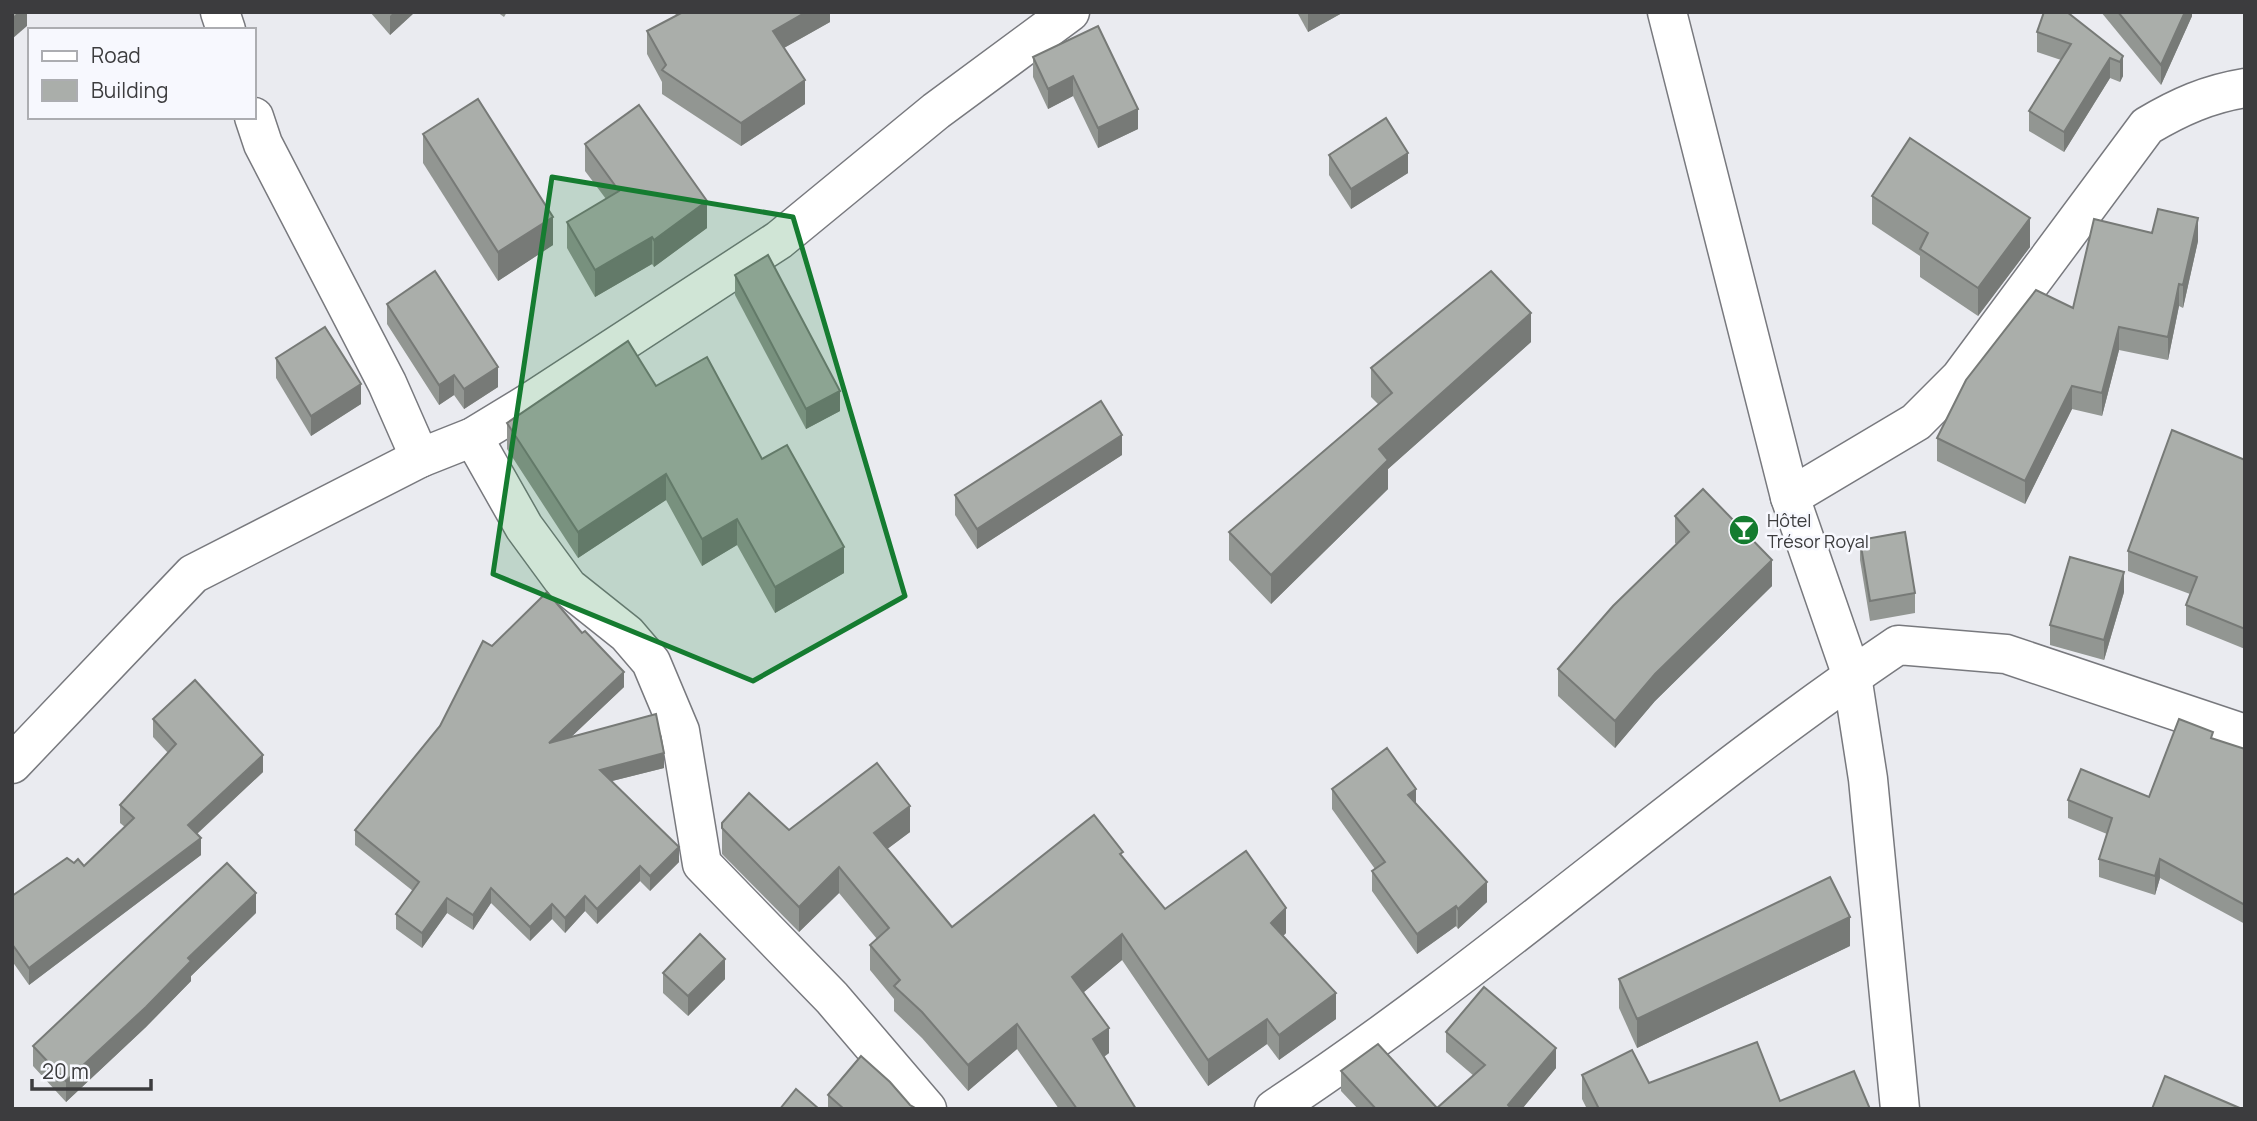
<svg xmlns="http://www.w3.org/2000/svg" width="2257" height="1121" font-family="Manrope,sans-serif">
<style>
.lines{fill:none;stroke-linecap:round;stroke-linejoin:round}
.minor-casing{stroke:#78797e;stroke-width:41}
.minor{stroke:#fff;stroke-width:38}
.wall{fill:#929692}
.shaded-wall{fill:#777a77}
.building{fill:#aaaeaa;stroke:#777a77;stroke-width:2}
.marked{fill:#157c30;fill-opacity:0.2;stroke:#157c30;stroke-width:5;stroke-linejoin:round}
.labels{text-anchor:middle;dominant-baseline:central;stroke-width:5;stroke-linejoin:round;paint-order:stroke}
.poi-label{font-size:18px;fill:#3c3c3e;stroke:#f7f8fe;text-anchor:start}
</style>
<rect width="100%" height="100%" fill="#eaebf0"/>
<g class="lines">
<g class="minor-casing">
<g id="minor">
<path d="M220,12L226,30"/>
<path d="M1667,12L1790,497L1852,676L1868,779L1900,1109"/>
<path d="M254,117L263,144L387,383L420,458"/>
<path d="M473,437L524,527L568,587L627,634L651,662L680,731L702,864L832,998L927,1109"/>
<path d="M1790,497L1916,422L1960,378L2147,126C2179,107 2208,94 2245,88"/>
<path d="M12,764L193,574L420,458L473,437L532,401L779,240L936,111L1070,12"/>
<path d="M1274,1109C1491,966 1683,790 1898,645L2006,654L2245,734"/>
</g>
</g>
<use href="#minor" class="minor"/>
</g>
<g class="wall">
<path d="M370,12H415L390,35Z"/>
<path d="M497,12H507L504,17Z"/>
<path d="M675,12H830V22L784,48L805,104L741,146L662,94V82L647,54V31L676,16Z"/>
<path d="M1297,12H1342V13L1308,32Z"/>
<path d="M2101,12H2192V16L2161,85Z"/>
<path d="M1098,26L1138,129L1098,148L1073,96L1048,109L1033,77V57Z"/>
<path d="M2037,32L2123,56V76L2120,82L2110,78L2064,152L2029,131V111L2061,60L2037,52Z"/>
<path d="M423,134L553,245L498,281L423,163Z"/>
<path d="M585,144L707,228L654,267L652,264L595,297L567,248V222L606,199L585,171Z"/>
<path d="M1329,155L1408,173L1351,209L1329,175Z"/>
<path d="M1872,196L2030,247L1978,316L1920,277V256L1872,224Z"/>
<path d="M2152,233L2198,241L2183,308L2179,306L2168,360L2119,350L2102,416L2072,409L2025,504L1937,461V438Z"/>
<path d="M735,275L840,411L806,429L735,295Z"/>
<path d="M387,304L498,387L464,409L454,395L439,405L387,324Z"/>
<path d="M1531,342L1388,469V489L1271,604L1229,560V532L1378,404L1371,397V368Z"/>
<path d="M276,358L361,404L311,436L276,378Z"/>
<path d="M656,386L762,459L844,573L775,613L737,545L702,566L666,500L578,558L507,449V423Z"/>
<path d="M1122,455L977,549L955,515V495Z"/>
<path d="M2245,460V649L2186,625V605L2190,594L2128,571V551Z"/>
<path d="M1675,516L1772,586L1655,701L1615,748L1558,696V669L1676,544L1675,543Z"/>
<path d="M1860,540L1915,593V613L1870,621L1860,560Z"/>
<path d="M2124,592L2104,660L2050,645V625Z"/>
<path d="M492,646L624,687L571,737L664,768L612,781L679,862L650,891L640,881L597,924L585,911L565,933L552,919L530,941L491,903L473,930L447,913L422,948L396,929V914L413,891L355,845V830L440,726Z"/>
<path d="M153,719L263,772L197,834L201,855L29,985L12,961V896L74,863L84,866L125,827L120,823V805L168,753L153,737Z"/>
<path d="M2213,739L2245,749V924L2160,878L2155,895L2099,877V859L2107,834L2068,818V800L2149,797Z"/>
<path d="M1332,789L1416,804L1487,902L1458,929L1456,926L1417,954L1372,891V871L1375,869L1332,809Z"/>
<path d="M722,823L789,830L910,832L887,849L952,927L1123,858L1165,909L1286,933L1283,936L1336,1019L1279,1060L1267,1044L1208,1086L1122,960L1084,992L1109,1053L1104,1057L1136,1109H1059L1017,1049L968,1091L922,1038L894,1011V999L870,970V945L877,939L839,893L799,932L722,854Z"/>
<path d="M256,913L191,976V981L146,1027L66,1102L33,1066V1046Z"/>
<path d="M1850,946L1637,1048L1619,1008V979Z"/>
<path d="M663,973L725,979L688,1016L663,993Z"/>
<path d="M1446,1032L1556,1068L1522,1109H1358L1341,1091V1071L1437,1108L1474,1076L1446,1052Z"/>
<path d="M1582,1075L1780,1101L1870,1109H1587L1582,1099Z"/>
<path d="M828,1095L910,1105L917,1109H828Z"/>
</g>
<g class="shaded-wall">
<path d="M20,12H27V26L12,39V19Z"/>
<path d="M394,12H415L390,35V16Z"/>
<path d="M806,12H830V22L773,54V31Z"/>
<path d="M1308,12H1342V13L1308,32Z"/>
<path d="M2185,12H2192V16L2161,85V65Z"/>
<path d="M2123,56V76L2120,82V62Z"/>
<path d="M2110,58V78L2064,152V132Z"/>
<path d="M1073,76V96L1048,109V89Z"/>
<path d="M805,80V104L741,146V123Z"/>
<path d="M1138,109V129L1098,148V128Z"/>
<path d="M1408,153V173L1351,209V189Z"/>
<path d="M707,201V228L654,267V240Z"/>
<path d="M553,217V245L498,281V252Z"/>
<path d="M2030,218V247L1978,316V288Z"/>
<path d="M2198,218V241L2183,308V285Z"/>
<path d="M652,237V264L595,297V270Z"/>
<path d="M2179,284V306L2168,360V337Z"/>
<path d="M1531,313V342L1388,469V489L1271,604V575L1379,449Z"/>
<path d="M2119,327V350L2102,416V393Z"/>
<path d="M498,367V387L464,409V389Z"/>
<path d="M454,375V395L439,405V385Z"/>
<path d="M361,384V404L311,436V416Z"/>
<path d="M2072,386V409L2025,504V481Z"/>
<path d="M840,391V411L806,429V409Z"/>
<path d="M1122,435V455L977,549V529Z"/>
<path d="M666,474V500L578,558V532Z"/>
<path d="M737,519V545L702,566V539Z"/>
<path d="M844,547V573L775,613V587Z"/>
<path d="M1772,560V586L1655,701L1615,748V721L1655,674Z"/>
<path d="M2124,572V592L2104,660V640Z"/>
<path d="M624,672V687L549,758V743Z"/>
<path d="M664,753V768L600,784V770Z"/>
<path d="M263,755V772L188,842V825Z"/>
<path d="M1416,789V809L1408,795Z"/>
<path d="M910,806V832L874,859V833Z"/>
<path d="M201,838V855L29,985V968Z"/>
<path d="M679,847V862L650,891V876Z"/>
<path d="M2160,859V878L2155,895V876Z"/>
<path d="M640,866V881L597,924V909Z"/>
<path d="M839,867V893L799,932V907Z"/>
<path d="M1487,882V902L1458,929V909Z"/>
<path d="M491,888V903L473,930V915Z"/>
<path d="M256,893V913L191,976V981L146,1027L66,1102V1081L188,958Z"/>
<path d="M585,896V911L565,933V918Z"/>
<path d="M447,898V913L422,948V933Z"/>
<path d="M552,904V919L530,941V927Z"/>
<path d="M1456,906V926L1417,954V934Z"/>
<path d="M1286,908V933L1271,948V923Z"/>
<path d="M1850,917V946L1637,1048V1019Z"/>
<path d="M1122,934V960L1072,1002V977Z"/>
<path d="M725,959V979L688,1016V996Z"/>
<path d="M1336,993V1019L1279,1060V1035Z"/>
<path d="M1267,1019V1044L1208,1086V1060Z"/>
<path d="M1017,1024V1049L968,1091V1065Z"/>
<path d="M1109,1028V1053L1093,1064V1039Z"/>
<path d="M1556,1048V1068L1522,1109H1508V1105Z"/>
</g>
<g class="building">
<path d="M12,12H20L12,19Z"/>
<path d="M683,12H806L773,31L805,80L741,123L662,70L666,65L647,31Z"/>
<path d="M2044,12H2067L2123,56L2120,62L2110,58L2064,132L2029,111L2071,44L2037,32Z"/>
<path d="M2118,12H2185L2161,65Z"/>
<path d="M1098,26L1138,109L1098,128L1073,76L1048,89L1033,57Z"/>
<path d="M478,99L553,217L498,252L423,134Z"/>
<path d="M639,105L707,201L654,240L652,237L595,270L567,222L619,191L585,144Z"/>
<path d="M1386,118L1408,153L1351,189L1329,155Z"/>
<path d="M1910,138L2030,218L1978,288L1920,249L1928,233L1872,196Z"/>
<path d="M2158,209L2198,218L2183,285L2179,284L2168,337L2119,327L2102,393L2072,386L2025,481L1937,438L1966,380L2036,290L2073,308L2094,219L2152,233Z"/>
<path d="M768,255L840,391L806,409L735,275Z"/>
<path d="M435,271L498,367L464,389L454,375L439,385L387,304Z"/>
<path d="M1491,271L1531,313L1379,449L1388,460L1271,575L1229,532L1392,393L1371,368Z"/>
<path d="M325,327L361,384L311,416L276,358Z"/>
<path d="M628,341L656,386L707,357L762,459L787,445L844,547L775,587L737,519L702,539L666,474L578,532L507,423Z"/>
<path d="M1101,401L1122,435L977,529L955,495Z"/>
<path d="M2172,430L2245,460V629L2186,605L2197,577L2128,551Z"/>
<path d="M1703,489L1772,560L1655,674L1615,721L1558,669L1613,606L1689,532L1675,516Z"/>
<path d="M1905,532L1915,593L1870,601L1860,540Z"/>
<path d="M2070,557L2124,572L2104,640L2050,625Z"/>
<path d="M547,592L582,633L585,631L624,672L549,743L656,714L664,753L600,770L679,847L650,876L640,866L597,909L585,896L565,918L552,904L530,927L491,888L473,915L447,898L422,933L396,914L419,882L355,830L440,726L483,641L492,646Z"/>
<path d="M195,680L263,755L188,825L201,838L29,968L12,944V896L67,858L74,863L78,859L84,866L134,818L120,805L176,744L153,719Z"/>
<path d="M2179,719L2213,732L2211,738L2245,749V905L2160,859L2155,876L2099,859L2112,818L2068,800L2081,769L2149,797Z"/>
<path d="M1387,748L1416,789L1408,795L1487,882L1458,909L1456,906L1417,934L1372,871L1385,862L1332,789Z"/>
<path d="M877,763L910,806L874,833L952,927L1094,815L1123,852L1120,854L1165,909L1246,851L1286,908L1271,923L1336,993L1279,1035L1267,1019L1208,1060L1122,934L1072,977L1109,1028L1093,1039L1136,1109H1077L1017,1024L968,1065L922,1012L894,986L900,980L870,945L889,928L839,867L799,907L722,828V823L749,793L789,830Z"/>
<path d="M227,863L256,893L188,958L191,961L146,1007L66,1081L33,1046Z"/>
<path d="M1830,877L1850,917L1637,1019L1619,979Z"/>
<path d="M700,934L725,959L688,996L663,973Z"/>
<path d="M1484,987L1556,1048L1508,1105L1512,1109H1376L1341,1071L1378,1044L1437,1108L1485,1065L1446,1032Z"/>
<path d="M1757,1042L1780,1101L1854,1071L1870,1109H1599L1582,1075L1632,1050L1649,1083Z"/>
<path d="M861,1056L890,1082L910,1105L917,1109H844L828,1095Z"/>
<path d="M2165,1076L2242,1109H2152Z"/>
<path d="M796,1089L819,1109H780Z"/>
</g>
<path class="marked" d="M552,177L793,217L905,596L753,681L493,574Z"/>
<defs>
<g id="bar-disc" transform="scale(1.575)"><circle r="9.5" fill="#157c30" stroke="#f7f8fe"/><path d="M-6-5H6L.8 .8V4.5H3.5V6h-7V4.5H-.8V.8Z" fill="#fff"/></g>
</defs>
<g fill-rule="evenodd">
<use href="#bar-disc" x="1744" y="530"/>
</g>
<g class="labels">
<g class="poi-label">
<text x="1767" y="520">Hôtel<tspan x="1767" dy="21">Trésor Royal</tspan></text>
</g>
</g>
<rect width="2257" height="1121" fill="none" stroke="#3c3c3e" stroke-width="28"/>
<rect x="28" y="28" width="228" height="91" fill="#f7f8fe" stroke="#acadb1" stroke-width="2"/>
<rect x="42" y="51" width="35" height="10" fill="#ffffff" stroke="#acadb1" stroke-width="2"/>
<text x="91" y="63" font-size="21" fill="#3c3c3e">Road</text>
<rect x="42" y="80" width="35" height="21" fill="#aaaeaa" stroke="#acadb1" stroke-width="2"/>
<text x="91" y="98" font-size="21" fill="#3c3c3e">Building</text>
<path d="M32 1079v10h119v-10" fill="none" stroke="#3c3c3e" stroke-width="3.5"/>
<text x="42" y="1079" font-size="21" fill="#3c3c3e" stroke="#f7f8fe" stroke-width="5" paint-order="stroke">20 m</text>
</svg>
